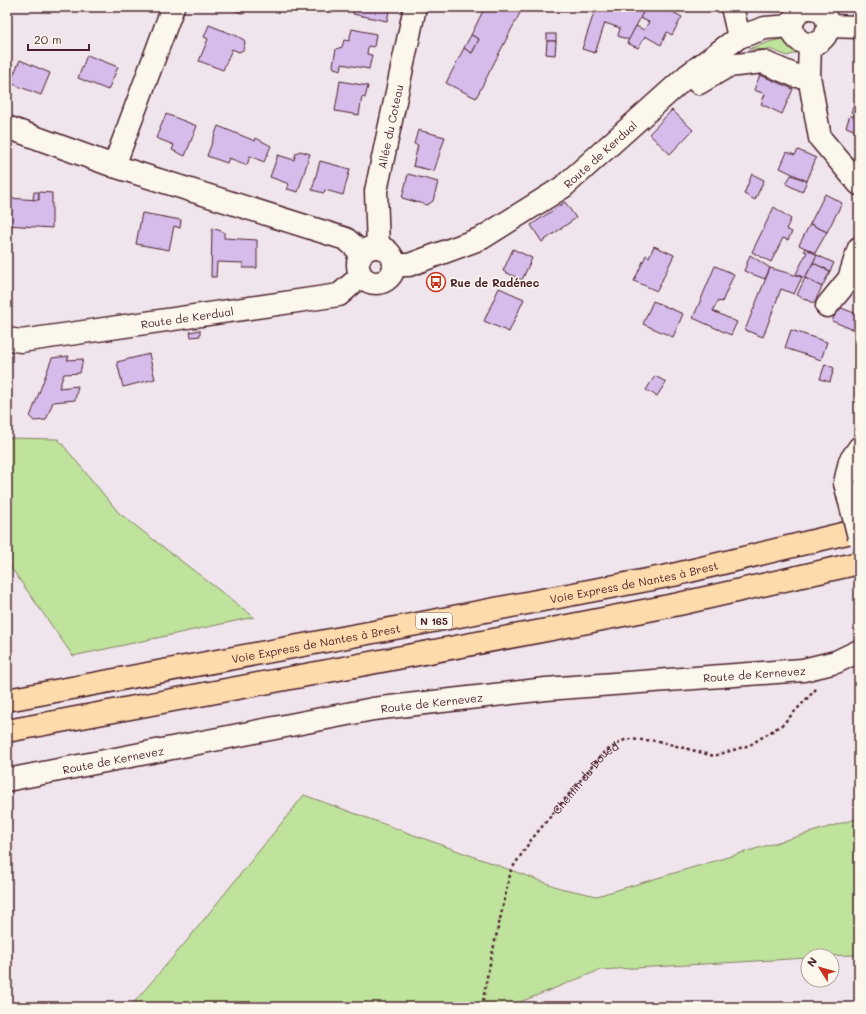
<svg xmlns="http://www.w3.org/2000/svg" width="866" height="1014" font-family="Mali,sans-serif">
<style>
.green{fill:#bfe29c;stroke:#848064}
.building{fill:#d5bceb;stroke:#4a1f2b}
.lines{fill:none;stroke-linecap:round;stroke-linejoin:round}
.minor-casing{stroke:#4a1f2b;stroke-width:25}
.highway-casing{stroke:#4a1f2b;stroke-width:25}
.path{stroke:#4a1f2b;stroke-width:2.5;stroke-dasharray:3 3;stroke-linecap:butt}
.minor{stroke:#fbf7ec;stroke-width:22}
.highway{stroke:#fedbac;stroke-width:22}
.minor-bridge-casing{stroke:#4a1f2b;stroke-width:25;stroke-linecap:butt}
.minor-bridge{stroke:#fbf7ec;stroke-width:22}
.labels{text-anchor:middle;dominant-baseline:central;stroke-width:3;stroke-linejoin:round;paint-order:stroke}
.shield{fill:#fbf7ec;stroke:#7f6065;stroke-width:1}
.shield-label{font-size:10px;font-weight:bold;fill:#4a1f2b}
.street-label{font-size:11px;fill:#4a1f2b;stroke:#fbf7ec}
.poi-label{font-size:11px;font-weight:bold;fill:#4a1f2b;stroke:#fbf7ec;text-anchor:start}
</style>
<rect width="100%" height="100%" fill="#f0e5ec"/>
<filter id="ink" filterUnits="userSpaceOnUse"><feTurbulence type="fractalNoise" baseFrequency=".025" numOctaves="2"/><feDisplacementMap in="SourceGraphic" scale="8" xChannelSelector="R" yChannelSelector="G"/><feConvolveMatrix kernelMatrix="1 2 1 2 8 2 1 2 1" color-interpolation-filters="sRGB"/></filter>
<g filter="url(#ink)">
<g class="green">
<path d="M799,35L798,52L788,56L772,50L748,49L769,42Z"/>
<path d="M7,438L58,439L119,513L254,617L73,656L7,562Z"/>
<path d="M304,795L560,888L597,896L859,818V955L808,956V958L600,970L508,1007H130L185,943Z"/>
</g>
<g class="building">
<path d="M227,7H247L244,14Z"/>
<path d="M354,7H390L387,21L353,14Z"/>
<path d="M485,7H523L476,98L446,83L464,48L472,53L479,39L471,35Z"/>
<path d="M596,7H646L629,40L618,36L620,28L605,23L595,53L582,49Z"/>
<path d="M646,7L667,9L682,17L672,35L667,32L661,45L645,36L638,48L627,43L636,26L644,30L649,22L640,18Z"/>
<path d="M209,25L237,36L244,40L245,43L243,50L239,52L232,49L223,70L199,61L208,39L204,37Z"/>
<path d="M352,29L376,34L374,47L368,46L367,54L372,55L369,69L342,64L341,70L334,68L333,65L336,49L342,47L344,40L349,41Z"/>
<rect x="547" y="34" width="9" height="7"/>
<path d="M471,35L479,39L472,53L464,48Z"/>
<path d="M547,41H556L555,55L546,54Z"/>
<path d="M87,55L118,67L108,90L78,78Z"/>
<path d="M20,60L50,73L41,95L10,83Z"/>
<path d="M760,75L793,89L782,114L761,104L765,94L754,90Z"/>
<path d="M340,81L368,86L365,98L362,97L359,115L335,111Z"/>
<path d="M858,96H859V132L846,127L850,115L853,117L854,114L851,112Z"/>
<path d="M672,110L693,130L670,154L649,134Z"/>
<path d="M166,114L197,126L185,156L172,150L174,145L156,138Z"/>
<path d="M218,126L255,141L256,138L271,146L264,162L250,156L247,165L229,158L227,163L207,156Z"/>
<path d="M418,130L445,137L434,171L413,166L418,145L414,144Z"/>
<path d="M798,150L816,158L807,181L780,168L787,152L795,155Z"/>
<path d="M300,151L310,154L298,192L287,189L289,184L270,177L278,155L294,160L296,153Z"/>
<path d="M320,161L350,169L343,195L325,190L324,193L312,190Z"/>
<path d="M408,174L438,182L433,201L427,205L402,198Z"/>
<path d="M752,174L764,180L755,200L744,194Z"/>
<path d="M791,175L807,181L802,192L786,184Z"/>
<path d="M34,192H39V200H33Z"/>
<path d="M39,192L52,193V228L7,225L8,198L39,200Z"/>
<path d="M825,194L842,203L827,232L810,224Z"/>
<path d="M565,202L576,218L542,242L531,225Z"/>
<path d="M774,207L791,219L786,229L792,232L788,240L783,238L771,262L752,252Z"/>
<path d="M142,213L181,220L180,228L174,226L169,250L136,244Z"/>
<path d="M810,224L827,232L815,253L799,245Z"/>
<path d="M212,228L224,232V238L257,240V268H243V263L217,262L216,277H211Z"/>
<path d="M654,246L674,255L657,291L634,281L646,255L649,257Z"/>
<path d="M805,248L817,255L805,278L796,274L807,252L804,251Z"/>
<path d="M513,249L532,258L522,280L503,271Z"/>
<path d="M750,255L770,268L765,279L744,271Z"/>
<path d="M817,255L834,263L830,271L813,263Z"/>
<path d="M813,263L830,271L822,287L805,278Z"/>
<path d="M715,266L734,274L722,302L718,301L713,311L737,322L731,335L693,318Z"/>
<path d="M770,268L802,277L794,294L781,289L763,337L745,330Z"/>
<path d="M805,278L822,287L814,303L797,295Z"/>
<path d="M499,288L524,299L509,332L484,321Z"/>
<path d="M653,301L683,314L673,337L643,324Z"/>
<path d="M839,307L859,315V332L832,321Z"/>
<path d="M200,330V336L191,337L190,332Z"/>
<path d="M791,330L827,342L821,360L785,348Z"/>
<path d="M149,354L155,379L123,387L117,362Z"/>
<path d="M69,356L67,360L83,359L80,373L64,374L59,388L78,386L75,400L53,402L46,420L34,421L30,417L52,358Z"/>
<path d="M825,364L834,368L830,382L820,379Z"/>
<path d="M655,376L666,382L657,396L646,390Z"/>
</g>
<g class="lines">
<g class="minor-casing">
<g id="minor">
<path d="M732,7L739,37"/>
<circle cx="810" cy="26" r="18"/>
<path d="M828,26L859,27"/>
<path d="M810,44L809,76L820,138L859,184"/>
<path d="M694,79L699,83L728,66L763,62L796,76H809"/>
<path d="M7,127L114,166L346,239L362,253"/>
<path d="M114,166L173,7"/>
<path id="s2" d="M378,247L376,191L415,7"/>
<circle cx="376" cy="265" r="18"/>
<path id="s3" d="M394,265H409L482,238L563,187L688,75L739,37L765,28L792,26"/>
<path d="M827,306L849,279L859,248"/>
<path id="s4" d="M7,339L21,341L339,295L361,276"/>
<path d="M845,483L850,461L859,448"/>
<path id="s5" d="M7,780L373,709L546,689L803,670L836,662L859,651"/>
</g>
</g>
<g class="highway-casing">
<g id="highway">
<path id="s6" d="M7,700L417,624L673,575L859,530"/>
<path d="M7,731L552,629L679,604L859,563"/>
</g>
</g>
<path class="path" id="s1" d="M482,1007L487,977L511,870L531,840L603,753L626,739L658,741L714,756L750,745L783,724L817,688"/>
<use href="#minor" class="minor"/>
<use href="#highway" class="highway"/>
<g class="minor-bridge-casing">
<path id="minor-bridge" d="M845,483L859,537"/>
</g>
<use href="#minor-bridge" class="minor-bridge"/>
</g>
</g>
<defs>
<g id="bus-ring" transform="scale(1)"><circle r="9.5" fill="#fbf7ec" stroke="#c8321e" stroke-width="1.5"/><path d="M-5-6H5V4H4V6H2V4H-2V6H-4V4H-5ZM-3.5-4V0h7V-4ZM-3.5 1.2v1.5H-2V1.2ZM2 1.2v1.5H3.5V1.2Z" fill="#c8321e"/></g>
</defs>
<g fill-rule="evenodd">
<use href="#bus-ring" x="436" y="282"/>
</g>
<g class="labels">
<rect class="shield" x="416" y="613" width="36" height="16" rx="3"/>
<g class="shield-label">
<text x="434" y="621">N 165</text>
</g>
<g class="street-label">
<text stroke="none"><textPath href="#s2" startOffset="122">Allée du Coteau</textPath></text>
<text stroke="none"><textPath href="#s3" startOffset="238">Route de Kerdual</textPath></text>
<text stroke="none"><textPath href="#s4" startOffset="182">Route de Kerdual</textPath></text>
<text stroke="none"><textPath href="#s6" startOffset="638">Voie Express de Nantes à Brest</textPath></text>
<text stroke="none"><textPath href="#s6" startOffset="314">Voie Express de Nantes à Brest</textPath></text>
<text stroke="none"><textPath href="#s5" startOffset="756">Route de Kernevez</textPath></text>
<text stroke="none"><textPath href="#s5" startOffset="432">Route de Kernevez</textPath></text>
<text stroke="none"><textPath href="#s5" startOffset="108">Route de Kernevez</textPath></text>
<text stroke="none"><textPath href="#s1" startOffset="259">Chemin du Doued</textPath></text>
</g>
<g class="poi-label">
<text x="450" y="282">Rue de Radénec</text>
</g>
</g>
<rect width="866" height="1014" fill="none" stroke="#fbf7ec" stroke-width="24"/>
<rect x="12" y="12" width="842" height="990" fill="none" stroke="#4a1f2b" stroke-width="1.5" filter="url(#ink)"/>
<g transform="translate(820 968) rotate(307)"><circle r="19" fill="#fbf7ec" stroke="#b4a19f"/>
<path d="M0-3L7 15L0 10L-7 15Z" fill="#c8321e"/>
<text y="-6" font-size="11" font-weight="bold" text-anchor="middle" fill="#4a1f2b">N</text>
</g>
<path d="M28 44v6h61v-6" fill="none" stroke="#4a1f2b" stroke-width="2"/>
<text x="34" y="44" font-size="12" fill="#4a1f2b" stroke="#fbf7ec" stroke-width="3" paint-order="stroke">20 m</text>
</svg>
